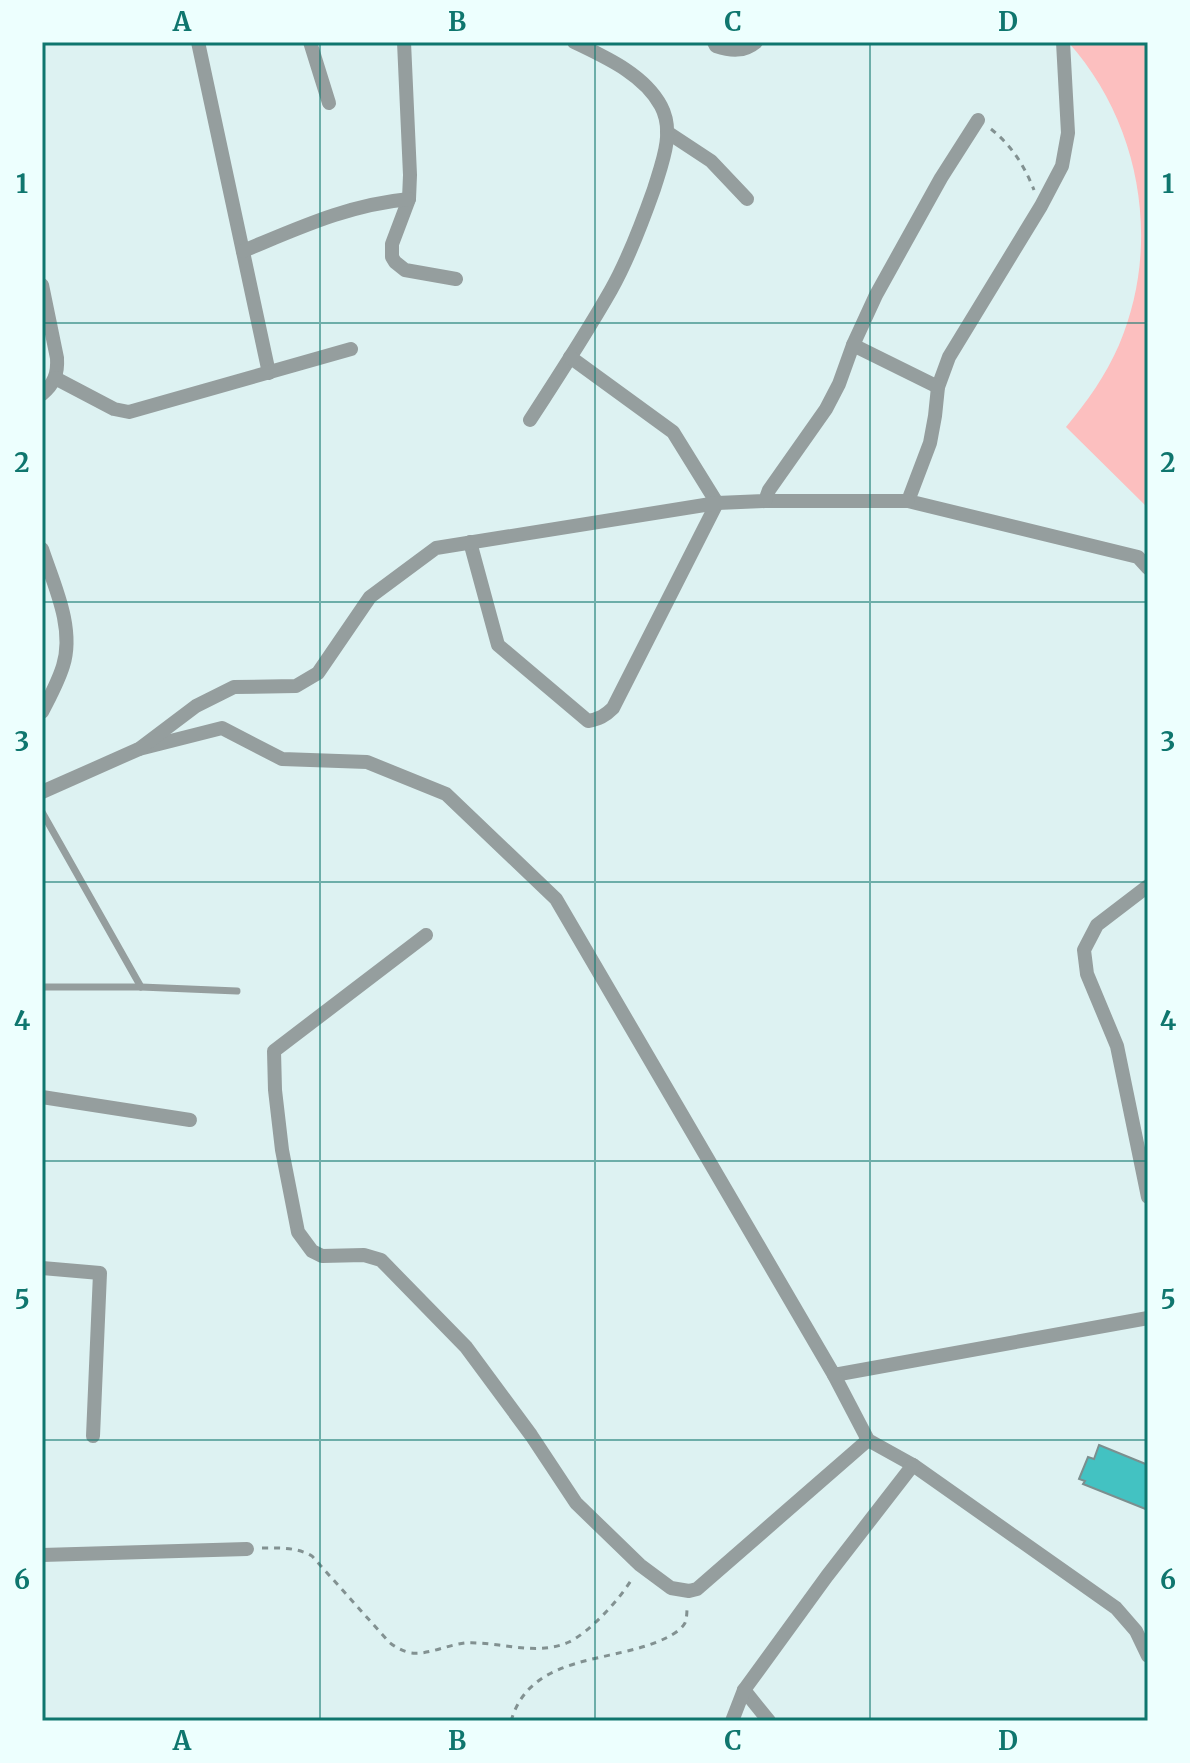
<svg xmlns="http://www.w3.org/2000/svg" width="1190" height="1763" font-family="Merriweather,serif">
<style>
.green{fill:#fcbfbf}
.building{fill:#43c2c2;stroke:#7b8f8f;stroke-width:2}
.lines{fill:none;stroke-linecap:round;stroke-linejoin:round}
.path{stroke:#829191;stroke-width:3;stroke-dasharray:6 6;stroke-linecap:butt}
.lane{stroke:#959e9e;stroke-width:7}
.street{stroke:#959e9e;stroke-width:14}
.grid{fill:none;stroke:#0f766e;stroke-width:2;stroke-opacity:0.55}
.neatline{fill:none;stroke:#0f766e;stroke-width:3}
.grid-label{font-size:26px;text-anchor:middle;font-weight:bold;fill:#0f766e}
</style>
<rect width="100%" height="100%" fill="#ddf2f2"/>
<path class="green" d="M1068,42H1148V508L1066,427C1087,402 1106,375 1119,345C1162,244 1141,123 1068,42Z"/>
<path class="building" d="M1099,1445L1148,1465V1510L1083,1484L1085,1481L1079,1479L1088,1457L1094,1459Z"/>
<g class="lines">
<g class="path">
<path d="M991,129C1012,146 1024,165 1034,190"/>
<path d="M262,1548C281,1548 296,1547 312,1556L389,1642C395,1647 402,1651 411,1653C428,1655 447,1645 465,1643C500,1641 536,1657 569,1642C590,1632 622,1597 633,1577"/>
<path d="M511,1721C531,1652 613,1664 666,1638C672,1635 681,1630 685,1623C687,1618 687,1611 687,1605"/>
</g>
<g class="lane">
<path d="M42,812L141,987"/>
<path d="M42,987H141L237,991"/>
</g>
<g class="street">
<path d="M198,42L269,373"/>
<path d="M310,42L329,103"/>
<path d="M404,42L410,175L409,199L392,244V257L395,262L405,270L456,279"/>
<path d="M714,42L716,46C731,51 744,52 756,42"/>
<path d="M1063,42L1068,133L1062,166L1041,206L949,357L938,387L935,416L930,443L908,501L1138,557L1148,568"/>
<path d="M667,132L711,161L747,199"/>
<path d="M243,251C299,228 347,205 409,199"/>
<path d="M42,285L57,358C58,374 54,384 42,394"/>
<path d="M853,345L938,387"/>
<path d="M55,378L114,409L129,412L351,349"/>
<path d="M530,420C558,377 586,334 611,290C629,258 642,223 654,189C662,163 675,132 661,106C644,74 605,57 574,42"/>
<path d="M765,501H908"/>
<path d="M470,542L498,645L588,721C599,719 605,716 613,708L717,503L673,432L570,357"/>
<path d="M42,549C54,585 75,628 63,666C58,682 50,697 42,712"/>
<path d="M139,749L222,728L282,759L367,762L446,794L556,899L834,1375L1148,1318"/>
<path d="M42,792L139,749L196,706L234,687L296,686L318,673L370,597L436,548L717,503L765,501L769,490L826,409L839,384L853,345L876,295L941,178L978,120"/>
<path d="M1148,886L1097,925L1084,950L1087,974L1117,1046L1148,1197"/>
<path d="M426,935L274,1051L275,1090L282,1150L298,1232L312,1251L322,1256L364,1255L381,1260L466,1347L531,1435L576,1503L640,1565L671,1588L689,1591L697,1589L868,1440"/>
<path d="M42,1097L190,1120"/>
<path d="M42,1268L100,1273L93,1436"/>
<path d="M834,1375L868,1440L913,1465L1116,1608L1136,1631L1148,1656"/>
<path d="M42,1555L247,1549"/>
<path d="M744,1690L769,1721"/>
<path d="M732,1721L744,1690L827,1576L913,1465"/>
</g>
</g>
<path class="grid" d="M320,42V1721M595,42V1721M870,42V1721M42,323H1148M42,602H1148M42,882H1148M42,1161H1148M42,1440H1148"/>
<rect width="1190" height="1763" fill="none" stroke="#edfffe" stroke-width="88"/>
<rect x="44" y="44" width="1102" height="1675" class="neatline"/>
<g class="grid-label">
<text x="182" y="31">A</text>
<text x="457" y="31">B</text>
<text x="733" y="31">C</text>
<text x="1008" y="31">D</text>
<text x="22" y="193">1</text>
<text x="1168" y="193">1</text>
<text x="22" y="472">2</text>
<text x="1168" y="472">2</text>
<text x="22" y="751">3</text>
<text x="1168" y="751">3</text>
<text x="22" y="1030">4</text>
<text x="1168" y="1030">4</text>
<text x="22" y="1309">5</text>
<text x="1168" y="1309">5</text>
<text x="22" y="1589">6</text>
<text x="1168" y="1589">6</text>
<text x="182" y="1750">A</text>
<text x="457" y="1750">B</text>
<text x="733" y="1750">C</text>
<text x="1008" y="1750">D</text>
</g>
</svg>
